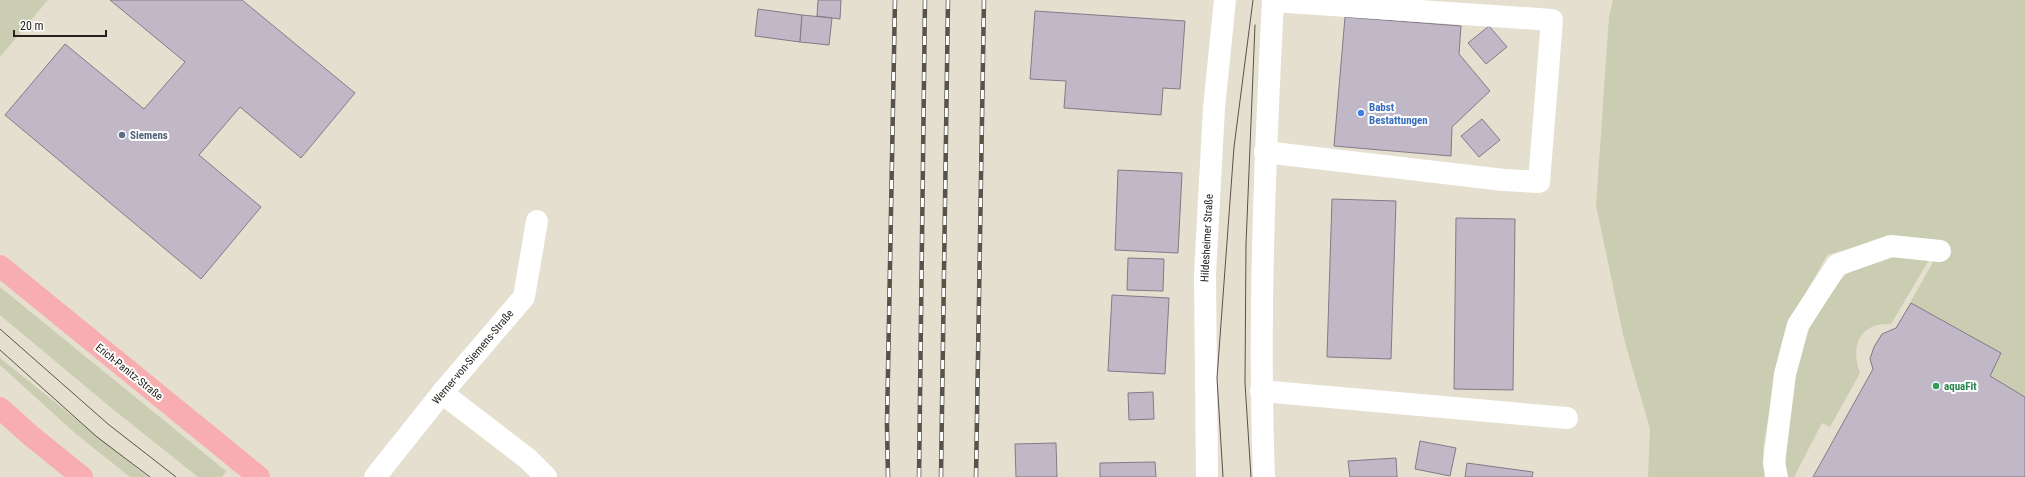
<svg xmlns="http://www.w3.org/2000/svg" width="2025" height="477" font-family="'Roboto Condensed',sans-serif">
<style>
.green{fill:#cacdb1}
.building{fill:#c1b8c7;stroke:#827a88}
.lines{fill:none;stroke-linecap:round;stroke-linejoin:round}
.minor{stroke:#fff;stroke-width:22}
.major{stroke:#f8adb0;stroke-width:22}
.tram{stroke:#56534a;stroke-width:1}
.rail-casing{stroke:#56534a;stroke-width:4.5}
.rail{stroke:#fff;stroke-width:3;stroke-dasharray:9;stroke-linecap:butt}
.shop-dot{fill:#3f7fe0;stroke:#fff;stroke-width:1.5}
.service-dot{fill:#5c6f8a;stroke:#fff;stroke-width:1.5}
.leisure-dot{fill:#2e9e5b;stroke:#fff;stroke-width:1.5}
.labels{text-anchor:middle;dominant-baseline:central;stroke-width:4;stroke-linejoin:round;paint-order:stroke}
.shop-label{font-size:11px;font-weight:bold;fill:#366cbe;stroke:#fff;text-anchor:start}
.service-label{font-size:11px;font-weight:bold;fill:#4e5e75;stroke:#fff;text-anchor:start}
.street-label{font-size:11px;fill:#25231d;stroke:#fff}
.leisure-label{font-size:11px;font-weight:bold;fill:#27864d;stroke:#fff;text-anchor:start}
</style>
<rect width="100%" height="100%" fill="#e5dfcf"/>
<g class="green">
<path d="M0,0H48L0,57Z"/>
<path d="M1613,0H2025V477L1873,369L1870,359L1874,347L1882,334L1896,328L1942,246L1888,237L1827,255L1792,318L1768,419L1763,448L1764,477H1648L1650,429L1624,339L1596,205L1609,17Z"/>
<path d="M1891,256L1930,258L1891,324C1860,322 1850,345 1860,373L1830,427L1822,423L1794,477H1785L1788,403L1809,329L1829,293L1846,274L1866,264Z"/>
<path d="M0,287L226,471L222,477H198L109,406L0,315Z"/>
<path d="M0,358L148,477H130L76,434L0,365Z"/>
</g>
<g class="building">
<path d="M110,0H242L355,93L301,158L240,107L199,155L261,207L201,279L5,115L65,44L144,109L185,62Z"/>
<path d="M818,0H841L840,19L817,16Z"/>
<path d="M758,9L802,15L800,42L755,36Z"/>
<path d="M1035,11L1185,21L1180,89L1163,88L1161,115L1064,108L1066,81L1030,79Z"/>
<path d="M802,15L832,18L829,45L800,42Z"/>
<path d="M1345,17L1461,26L1459,54L1490,91L1452,127L1451,156L1334,146Z"/>
<path d="M1489,26L1507,47L1486,64L1468,43Z"/>
<path d="M1482,119L1500,140L1479,157L1461,136Z"/>
<path d="M1118,170L1182,173L1178,253L1115,250Z"/>
<path d="M1332,199L1396,201L1391,359L1327,357Z"/>
<path d="M1456,218L1515,219L1513,390L1454,389Z"/>
<path d="M1128,258L1164,259L1163,291L1127,290Z"/>
<path d="M1112,295L1169,298L1165,374L1108,371Z"/>
<path d="M1911,303L2001,353L1990,376L2025,397V477H1813L1873,369L1870,359L1874,347L1882,334L1896,328Z"/>
<path d="M1153,392L1154,419L1129,420L1128,393Z"/>
<path d="M1420,441L1456,448L1450,476L1415,469Z"/>
<path d="M1056,443L1057,477H1016L1015,444Z"/>
<path d="M1396,458L1397,477H1350L1348,461Z"/>
<path d="M1155,462L1156,477H1100V463Z"/>
<path d="M1467,463L1533,472L1532,477H1465Z"/>
</g>
<g class="lines">
<g class="minor">
<path d="M1265,152L1504,180L1539,182L1552,20L1273,1"/>
<path d="M1261,391L1567,418"/>
<path d="M442,393L528,459L546,477"/>
<path d="M375,477L442,393L524,297L537,221"/>
<path d="M1207,477L1205,274L1214,108L1225,0"/>
<path d="M1264,477C1258,318 1265,159 1273,0"/>
<path d="M1777,477L1774,463L1785,374L1798,325L1837,265L1891,246L1940,251"/>
</g>
<g class="major">
<path d="M0,266L259,477"/>
<path d="M0,408L30,435L82,477"/>
</g>
<g class="tram">
<path d="M0,329L108,424L176,477"/>
<path d="M0,350L97,437L150,477"/>
<path d="M1223,477L1217,378L1234,147L1253,0"/>
<path d="M1251,477L1245,383L1246,244L1255,25"/>
</g>
<g class="rail-casing">
<g id="rail">
<path d="M888,477L887,425L895,0"/>
<path d="M919,477L925,0"/>
<path d="M941,477L948,0"/>
<path d="M976,477L984,0"/>
</g>
</g>
<use href="#rail" class="rail"/>
</g>
<circle class="shop-dot" cx="1361" cy="113" r="4"/>
<circle class="service-dot" cx="122" cy="135" r="4"/>
<circle class="leisure-dot" cx="1936" cy="386" r="4"/>
<g class="labels">
<g class="shop-label">
<text x="1369" y="107">Babst<tspan x="1369" dy="13">Bestattungen</tspan></text>
</g>
<g class="service-label">
<text x="130" y="135">Siemens</text>
</g>
<g class="street-label">
<text transform="translate(1207 238) rotate(-87)">Hildesheimer Straße</text>
<text transform="translate(473 357) rotate(-50)">Werner-von-Siemens-Straße</text>
<text transform="translate(129 372) rotate(39)">Erich-Panitz-Straße</text>
</g>
<g class="leisure-label">
<text x="1944" y="386">aquaFit</text>
</g>
</g>
<path d="M14 30v6h92v-6" fill="none" stroke="#25231d" stroke-width="2"/>
<text x="20" y="30" font-size="12" fill="#25231d" stroke="#ffffff" stroke-width="3" paint-order="stroke">20 m</text>
</svg>
